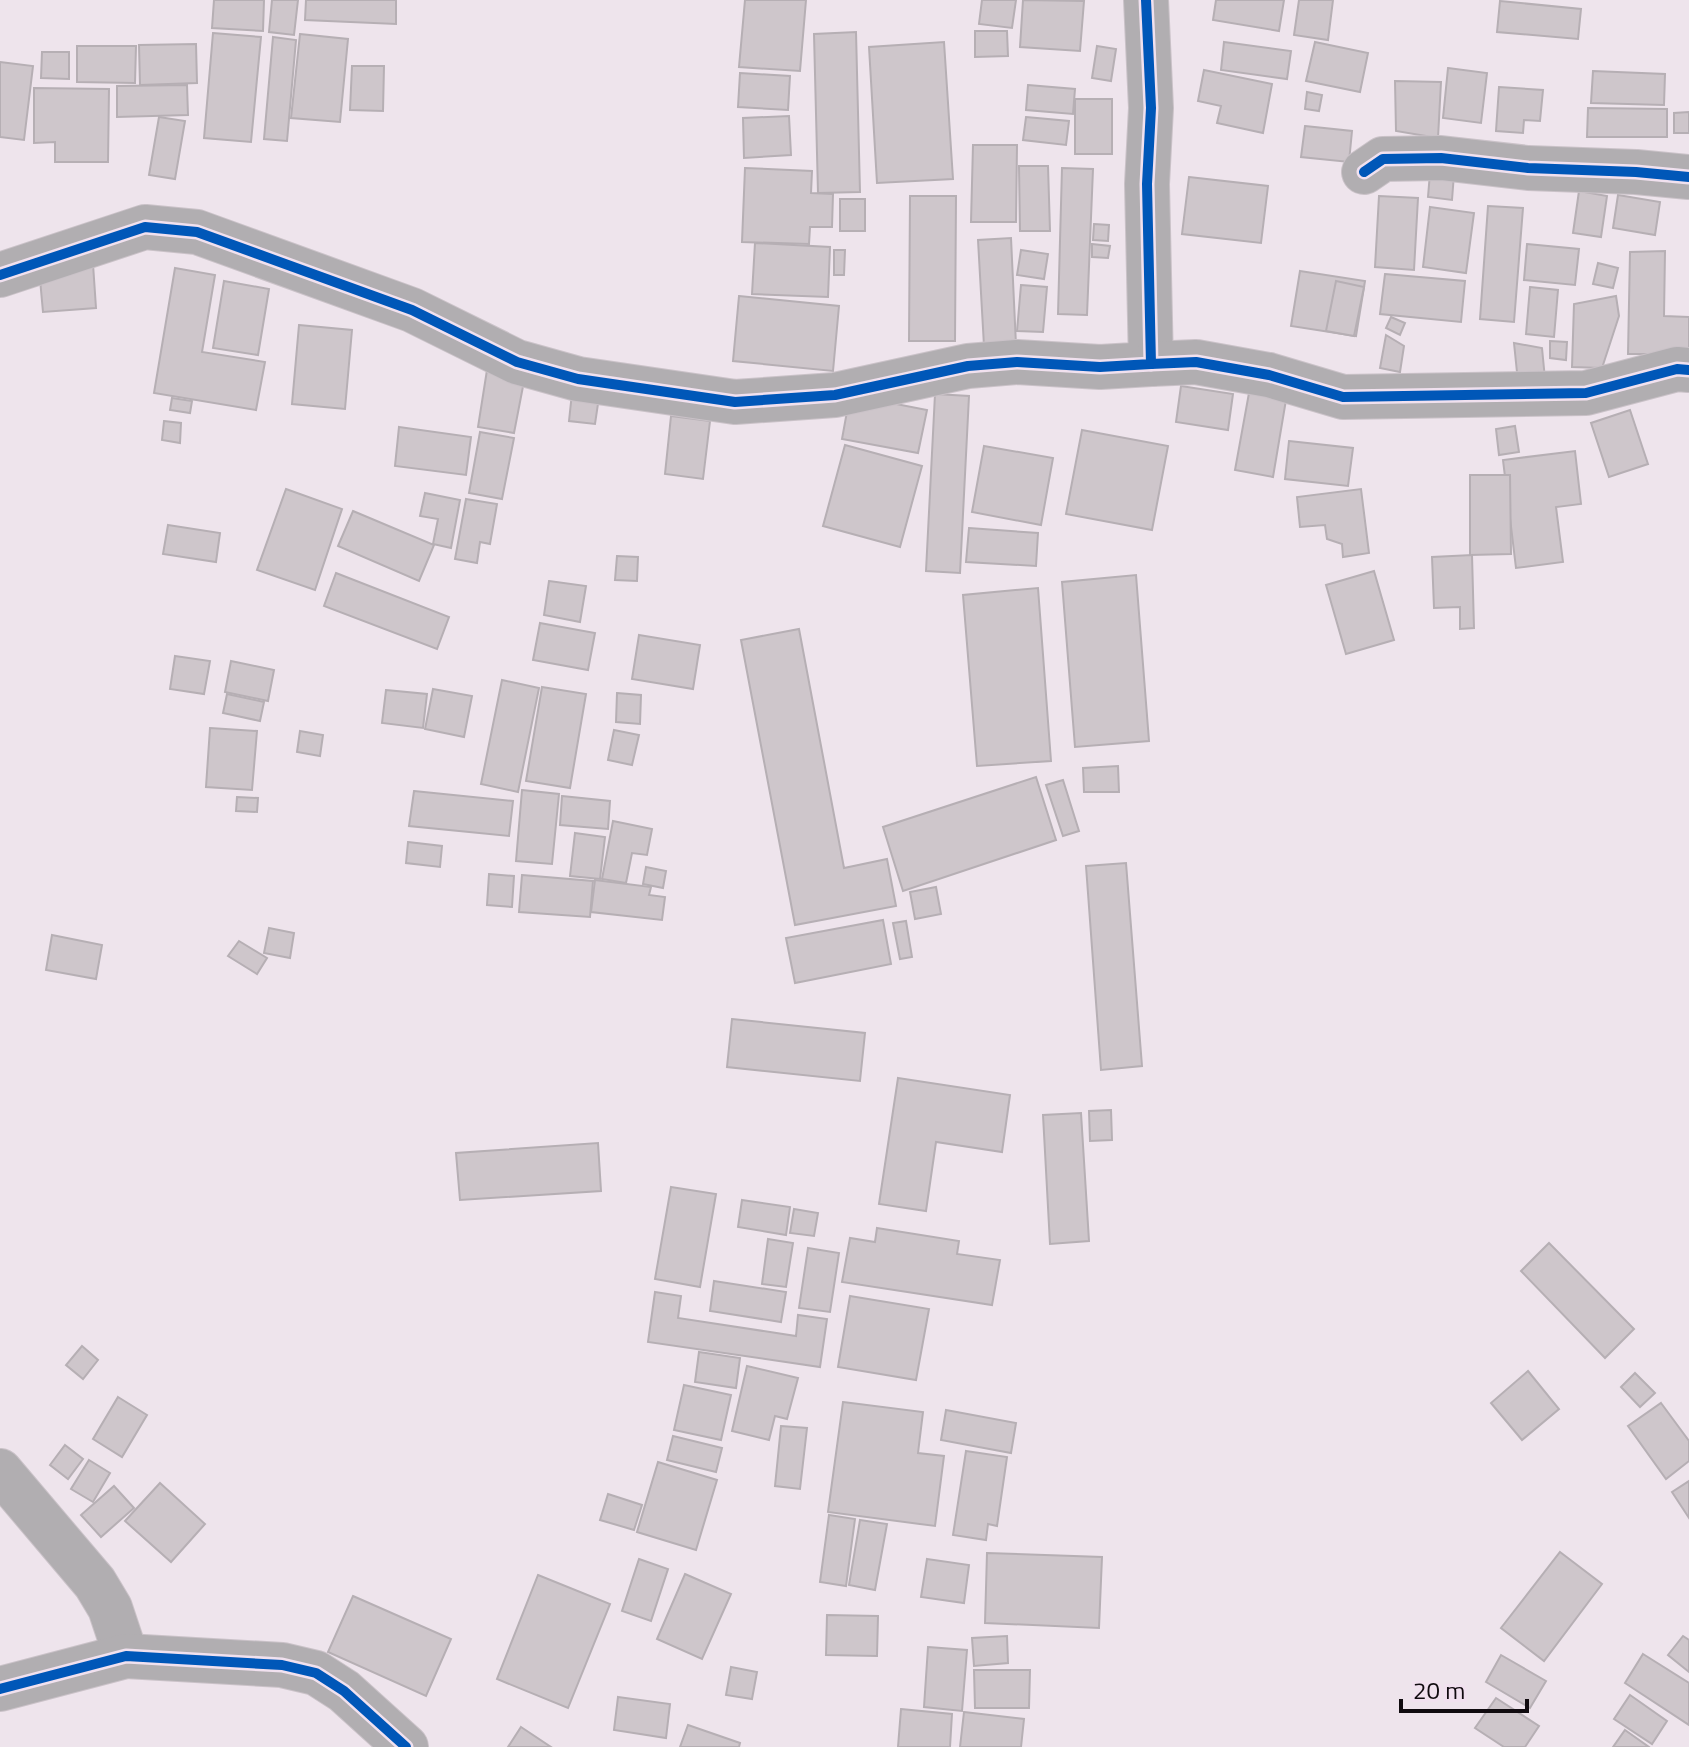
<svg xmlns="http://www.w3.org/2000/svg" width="1689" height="1747" font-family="'Titillium Web',sans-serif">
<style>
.building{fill:#cec6cb;stroke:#b6afb4;stroke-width:2}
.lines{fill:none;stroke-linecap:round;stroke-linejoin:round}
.minor-casing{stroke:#cac2c8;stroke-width:46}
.minor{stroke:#b1aeb1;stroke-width:44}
.cycleway-casing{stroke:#f1e1ef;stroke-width:15}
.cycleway{stroke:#0057b8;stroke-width:10}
</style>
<rect width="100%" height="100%" fill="#eee4ec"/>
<g class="building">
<path d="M214,0H264L263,31L212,28Z"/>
<path d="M272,0H298L294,35L269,32Z"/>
<path d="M306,0H396V24L305,20Z"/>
<path d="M745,0H806L800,71L739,67Z"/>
<path d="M982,0H1016L1012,28L979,24Z"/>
<path d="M1023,0L1084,1L1080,51L1020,47Z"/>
<path d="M1216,0H1284L1279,31L1213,20Z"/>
<path d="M1299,0H1333L1328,40L1294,35Z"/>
<path d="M1500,1L1581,9L1578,39L1497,32Z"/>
<path d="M975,31H1007L1008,56L975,57Z"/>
<path d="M856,32L860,192L818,193L814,34Z"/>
<path d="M213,33L261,37L251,142L204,138Z"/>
<path d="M300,34L348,39L340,122L291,118Z"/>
<path d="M273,37L296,40L287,141L264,139Z"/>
<path d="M944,42L953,179L877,183L869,47Z"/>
<path d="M1224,42L1291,51L1287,79L1221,70Z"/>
<path d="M1315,42L1368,53L1360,92L1306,81Z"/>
<path d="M196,44L197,83L140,85L139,45Z"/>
<path d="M77,46H136L135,83L77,82Z"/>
<path d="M1097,46L1116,49L1111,81L1092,78Z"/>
<path d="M42,52H69V79L41,78Z"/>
<path d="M0,62L33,66L24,140L0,137Z"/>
<path d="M352,66H384L383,111L350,110Z"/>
<path d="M1448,68L1487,73L1481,123L1443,118Z"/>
<path d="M1204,70L1272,84L1263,133L1217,123L1221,106L1198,101Z"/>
<path d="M1593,71L1665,74L1664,105L1591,103Z"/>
<path d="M740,73L790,76L788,110L738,107Z"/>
<path d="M1395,81L1441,82L1438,138L1396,131Z"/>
<path d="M187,85L188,115L117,117V86Z"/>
<path d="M1028,85L1075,89L1073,114L1026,110Z"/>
<path d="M1499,87L1543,90L1540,121L1524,120L1523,133L1496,131Z"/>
<path d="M34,88L109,89L108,162H55V142L34,143Z"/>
<path d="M1307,92L1322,95L1319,111L1305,109Z"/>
<rect x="1075" y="99" width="37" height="55"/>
<path d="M1588,108L1667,109V137H1587Z"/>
<path d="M1689,112V133H1674V113Z"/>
<path d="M789,116L791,155L744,158L743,118Z"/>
<path d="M159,117L185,121L175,179L149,175Z"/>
<path d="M1026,117L1069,121L1066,145L1023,140Z"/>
<path d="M1305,126L1352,131L1349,162L1301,157Z"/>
<path d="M973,145H1017L1016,222H971Z"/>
<path d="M1019,166H1048L1050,231H1020Z"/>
<path d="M745,168L812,171L811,193L833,194L832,227H810L809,244L742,242Z"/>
<path d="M1062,168L1093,169L1087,315L1058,314Z"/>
<path d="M1430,173L1454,174L1452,200L1428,197Z"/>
<path d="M1189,177L1268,186L1261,243L1182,234Z"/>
<path d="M1579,191L1607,196L1601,237L1573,233Z"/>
<path d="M1618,195L1660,202L1655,235L1613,228Z"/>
<path d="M910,196H956L955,341H909Z"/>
<path d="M1379,196L1418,198L1414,270L1375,267Z"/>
<rect x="840" y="199" width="25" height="32"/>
<path d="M1488,206L1523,208L1514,322L1480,319Z"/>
<path d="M1430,207L1474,213L1466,273L1423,267Z"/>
<path d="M1094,224L1109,225L1108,241L1093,240Z"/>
<path d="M1011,238L1016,345L984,346L978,240Z"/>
<path d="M755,243L830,247L828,297L752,294Z"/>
<path d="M1092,244L1110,246L1108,258L1092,257Z"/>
<path d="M1527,244L1579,249L1575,285L1524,280Z"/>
<path d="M834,250H845L844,275H834Z"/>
<path d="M1021,250L1048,254L1044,279L1017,275Z"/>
<path d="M1665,251L1664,316L1689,317V354H1628L1630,252Z"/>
<path d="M1598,263L1618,268L1613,288L1593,284Z"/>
<path d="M93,264L96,308L43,312L39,268Z"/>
<path d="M175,268L215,275L202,352L265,362L256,410L154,393Z"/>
<path d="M1300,271L1365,281L1356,336L1291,326Z"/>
<path d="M1385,274L1465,281L1461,322L1380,314Z"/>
<path d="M224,281L269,289L258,355L213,348Z"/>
<path d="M1336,281L1364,287L1354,336L1326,331Z"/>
<path d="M1021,285L1047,287L1043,332L1017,331Z"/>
<path d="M1530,287L1558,290L1554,337L1526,334Z"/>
<path d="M739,296L839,306L833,371L733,361Z"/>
<path d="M1616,296L1619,316L1602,368L1572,367L1574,304Z"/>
<path d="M1391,317L1405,323L1400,335L1386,328Z"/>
<path d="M299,325L352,330L345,409L292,404Z"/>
<path d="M1386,335L1404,346L1400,372L1380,368Z"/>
<path d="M1550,341L1567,342L1566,360L1550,358Z"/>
<path d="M1514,343L1542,348L1545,379L1518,382Z"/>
<path d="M487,370L525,376L514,433L478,427Z"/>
<path d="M1251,382L1288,388L1273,477L1235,470Z"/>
<path d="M1181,386L1233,394L1228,430L1176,422Z"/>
<path d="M572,393L599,397L595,424L569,421Z"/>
<path d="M935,394L969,396L960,573L926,571Z"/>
<path d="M850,395L927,410L918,453L842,439Z"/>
<path d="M172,398L192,401L190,413L170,410Z"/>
<path d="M1630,410L1648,464L1609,477L1591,423Z"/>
<path d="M671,416L710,421L703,479L665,474Z"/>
<path d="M164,421L181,423L180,443L162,440Z"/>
<path d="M1515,426L1519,452L1499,455L1496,429Z"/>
<path d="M399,427L471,437L466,475L395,466Z"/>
<path d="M1082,430L1168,446L1152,530L1066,514Z"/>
<path d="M480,432L514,438L502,499L469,493Z"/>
<path d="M1289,441L1353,448L1348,486L1285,479Z"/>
<path d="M845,445L922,466L900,547L823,526Z"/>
<path d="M984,446L1053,458L1041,525L972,512Z"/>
<path d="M1575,451L1581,504L1556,507L1563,562L1516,568L1503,460Z"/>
<path d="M1470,475H1510L1511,554L1470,555Z"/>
<path d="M286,489L342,509L315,590L257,570Z"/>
<path d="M1361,489L1369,553L1343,557L1342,544L1327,539L1325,525L1300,527L1297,497Z"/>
<path d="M425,493L460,500L451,548L433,544L438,519L420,516Z"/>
<path d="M466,499L497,504L490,544L480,542L477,563L455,559Z"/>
<path d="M353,511L434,545L419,581L338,546Z"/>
<path d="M168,525L220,533L216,562L163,554Z"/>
<path d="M969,528L1038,533L1036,566L966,562Z"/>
<path d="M1472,555L1474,628L1460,629V607L1434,608L1432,557Z"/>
<path d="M617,556L638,557L637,581L615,580Z"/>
<path d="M1374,571L1394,640L1346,654L1326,585Z"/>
<path d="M336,573L449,617L437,649L324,606Z"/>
<path d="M1136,575L1149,741L1075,747L1062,582Z"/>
<path d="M549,581L586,586L580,622L544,615Z"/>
<path d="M1038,588L1051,761L977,766L963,595Z"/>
<path d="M540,623L595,633L588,670L533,660Z"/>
<path d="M799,629L844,868L887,859L896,906L795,925L741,640Z"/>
<path d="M639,635L700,645L693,689L632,679Z"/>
<path d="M175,656L210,661L204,694L170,689Z"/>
<path d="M231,661L274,670L268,701L225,692Z"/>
<path d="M502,680L539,688L518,792L481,784Z"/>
<path d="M542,687L586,694L570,788L526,781Z"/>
<path d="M433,689L472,696L464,737L425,729Z"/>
<path d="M386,690L427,694L423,728L382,723Z"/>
<path d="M617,693L641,695L640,724L616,722Z"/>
<path d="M227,694L264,702L260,721L223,713Z"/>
<path d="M210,728L257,731L252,790L206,787Z"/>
<path d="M614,730L639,735L632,765L608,760Z"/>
<path d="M300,731L323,735L320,756L297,752Z"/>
<path d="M1118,766L1119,792H1084L1083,768Z"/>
<path d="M1036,777L1056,840L903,891L883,827Z"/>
<path d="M1063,780L1079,831L1063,836L1046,785Z"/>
<path d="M522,790L559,794L552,864L516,861Z"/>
<path d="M414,791L513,801L509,836L409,826Z"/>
<path d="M562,796L610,801L608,829L560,825Z"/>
<path d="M237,797L258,798L257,812L236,811Z"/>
<path d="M613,821L652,829L647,855L632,853L626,883L602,879Z"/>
<path d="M575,833L605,837L600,879L570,876Z"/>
<path d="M408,842L442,846L440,867L406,863Z"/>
<path d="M1126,863L1142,1066L1101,1070L1086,866Z"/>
<path d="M646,867L666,871L663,888L643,884Z"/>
<path d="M489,874L514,876L512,907L487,905Z"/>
<path d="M522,875L593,881L590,917L519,912Z"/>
<path d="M595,880L651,887L649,895L665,897L662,920L591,912Z"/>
<path d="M936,887L941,914L915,919L910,892Z"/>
<path d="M883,920L891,964L795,983L786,938Z"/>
<path d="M906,921L912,957L900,959L893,923Z"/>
<path d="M269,928L294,933L290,958L264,953Z"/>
<path d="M52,935L102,945L96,979L46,970Z"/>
<path d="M239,941L267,958L257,974L228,956Z"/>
<path d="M732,1019L865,1033L860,1081L727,1067Z"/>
<path d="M898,1078L1010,1095L1002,1152L936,1142L926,1211L879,1204Z"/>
<path d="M1111,1110L1112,1140L1090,1141L1089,1111Z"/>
<path d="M1081,1113L1089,1241L1050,1244L1043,1115Z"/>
<path d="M598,1143L601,1191L460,1200L456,1153Z"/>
<path d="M671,1187L716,1194L700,1287L655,1279Z"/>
<path d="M742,1200L790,1207L786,1235L738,1227Z"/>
<path d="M794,1209L818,1213L814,1236L790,1233Z"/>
<path d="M877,1228L959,1241L957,1254L1000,1260L992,1305L842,1282L850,1238L875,1242Z"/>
<path d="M768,1239L793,1243L786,1287L762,1284Z"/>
<path d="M1549,1243L1634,1329L1605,1358L1521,1271Z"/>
<path d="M808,1248L839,1253L830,1312L799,1308Z"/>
<path d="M714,1281L786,1292L781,1322L710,1311Z"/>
<path d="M655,1292L681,1296L678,1318L796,1336L798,1315L827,1319L820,1367L648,1342Z"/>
<path d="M850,1296L929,1309L916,1380L838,1367Z"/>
<path d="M82,1346L98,1360L83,1379L66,1365Z"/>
<path d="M699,1352L740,1358L736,1388L695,1382Z"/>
<path d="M747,1366L798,1378L787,1419L775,1416L769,1440L732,1431Z"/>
<path d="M1528,1371L1559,1409L1522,1440L1491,1403Z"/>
<path d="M1635,1373L1655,1393L1640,1407L1621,1387Z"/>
<path d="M684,1385L731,1395L721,1440L674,1430Z"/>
<path d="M118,1397L147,1415L122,1457L93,1439Z"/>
<path d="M843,1402L923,1412L918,1453L944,1456L935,1526L828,1512Z"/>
<path d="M1661,1403L1689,1441V1461L1666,1479L1628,1426Z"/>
<path d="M946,1410L1016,1423L1011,1453L941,1440Z"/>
<path d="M781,1426L807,1428L800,1489L775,1486Z"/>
<path d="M673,1436L722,1448L716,1472L667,1460Z"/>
<path d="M65,1445L83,1459L68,1479L50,1465Z"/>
<path d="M966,1451L1007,1457L997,1526L988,1524L986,1540L953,1535Z"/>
<path d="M89,1460L110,1473L93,1502L71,1489Z"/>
<path d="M658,1462L717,1480L696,1550L637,1532Z"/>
<path d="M1689,1481V1518L1672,1492Z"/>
<path d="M160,1483L205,1524L171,1562L125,1521Z"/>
<path d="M114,1486L134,1508L101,1537L81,1515Z"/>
<path d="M608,1494L642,1505L634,1530L600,1520Z"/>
<path d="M829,1515L855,1519L846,1586L820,1582Z"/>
<path d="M860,1520L887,1524L875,1590L849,1585Z"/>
<path d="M1560,1552L1602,1584L1544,1661L1501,1628Z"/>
<path d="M987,1553L1102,1557L1099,1628L985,1623Z"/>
<path d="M639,1559L668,1569L651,1621L622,1611Z"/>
<path d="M927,1559L969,1565L964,1603L921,1597Z"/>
<path d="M685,1574L731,1594L702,1659L657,1639Z"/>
<path d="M538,1575L610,1604L568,1708L497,1679Z"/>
<path d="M353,1596L451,1639L426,1696L328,1652Z"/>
<path d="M827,1615L878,1616L877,1656L826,1655Z"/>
<path d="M1007,1636L1008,1663L974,1666L972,1638Z"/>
<path d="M1683,1636L1689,1640V1672L1668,1655Z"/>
<path d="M928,1647L967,1650L962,1711L924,1707Z"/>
<path d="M1643,1654L1689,1683V1725L1625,1683Z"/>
<path d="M1501,1655L1546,1681L1530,1708L1486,1682Z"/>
<path d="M731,1667L757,1672L752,1699L726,1695Z"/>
<path d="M974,1670H1030L1029,1708H975Z"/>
<path d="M1630,1695L1667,1721L1652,1744L1614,1719Z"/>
<path d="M618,1697L670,1704L666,1738L614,1730Z"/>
<path d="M1496,1698L1539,1726L1525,1747H1504L1475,1728Z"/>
<path d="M901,1709L952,1714L950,1747H898Z"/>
<path d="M964,1712L1024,1719L1021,1747H960Z"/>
<path d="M688,1725L740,1743L739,1747H680Z"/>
<path d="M521,1727L551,1747H508Z"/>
<path d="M1625,1730L1649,1747H1613Z"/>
</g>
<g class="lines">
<g class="minor-casing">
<g id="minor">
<path d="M1364,172L1383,159L1441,158L1528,168L1636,172L1689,177"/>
<path d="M0,275L145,227L197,232L412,310L517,362L578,379L735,402L835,395L968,366L1017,362L1100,367L1151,364L1147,184L1151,108L1146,0"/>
<path d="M1151,364L1196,362L1269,375L1343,397L1586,393L1677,369L1689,370"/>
<path d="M0,1471L95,1583L110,1608L126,1656"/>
<path d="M0,1689L126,1656L282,1665L316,1673L344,1691L406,1747"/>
</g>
</g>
<use href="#minor" class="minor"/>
<g class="cycleway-casing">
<g id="cycleway">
<path d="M1364,172L1383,159L1441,158L1528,168L1636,172L1689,177"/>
<path d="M0,275L145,227L197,232L412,310L517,362L578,379L735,402L835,395L968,366L1017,362L1100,367L1151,364L1147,184L1151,108L1146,0"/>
<path d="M1151,364L1196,362L1269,375L1343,397L1586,393L1677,369L1689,370"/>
<path d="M0,1689L126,1656L282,1665L316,1673L344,1691L406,1747"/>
</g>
</g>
<use href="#cycleway" class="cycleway"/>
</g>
<path d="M1401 1699v12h126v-12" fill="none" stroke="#100b0f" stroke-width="4"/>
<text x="1413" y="1699" font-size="24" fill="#100b0f" stroke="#f1e1ef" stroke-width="6" paint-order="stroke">20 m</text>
</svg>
